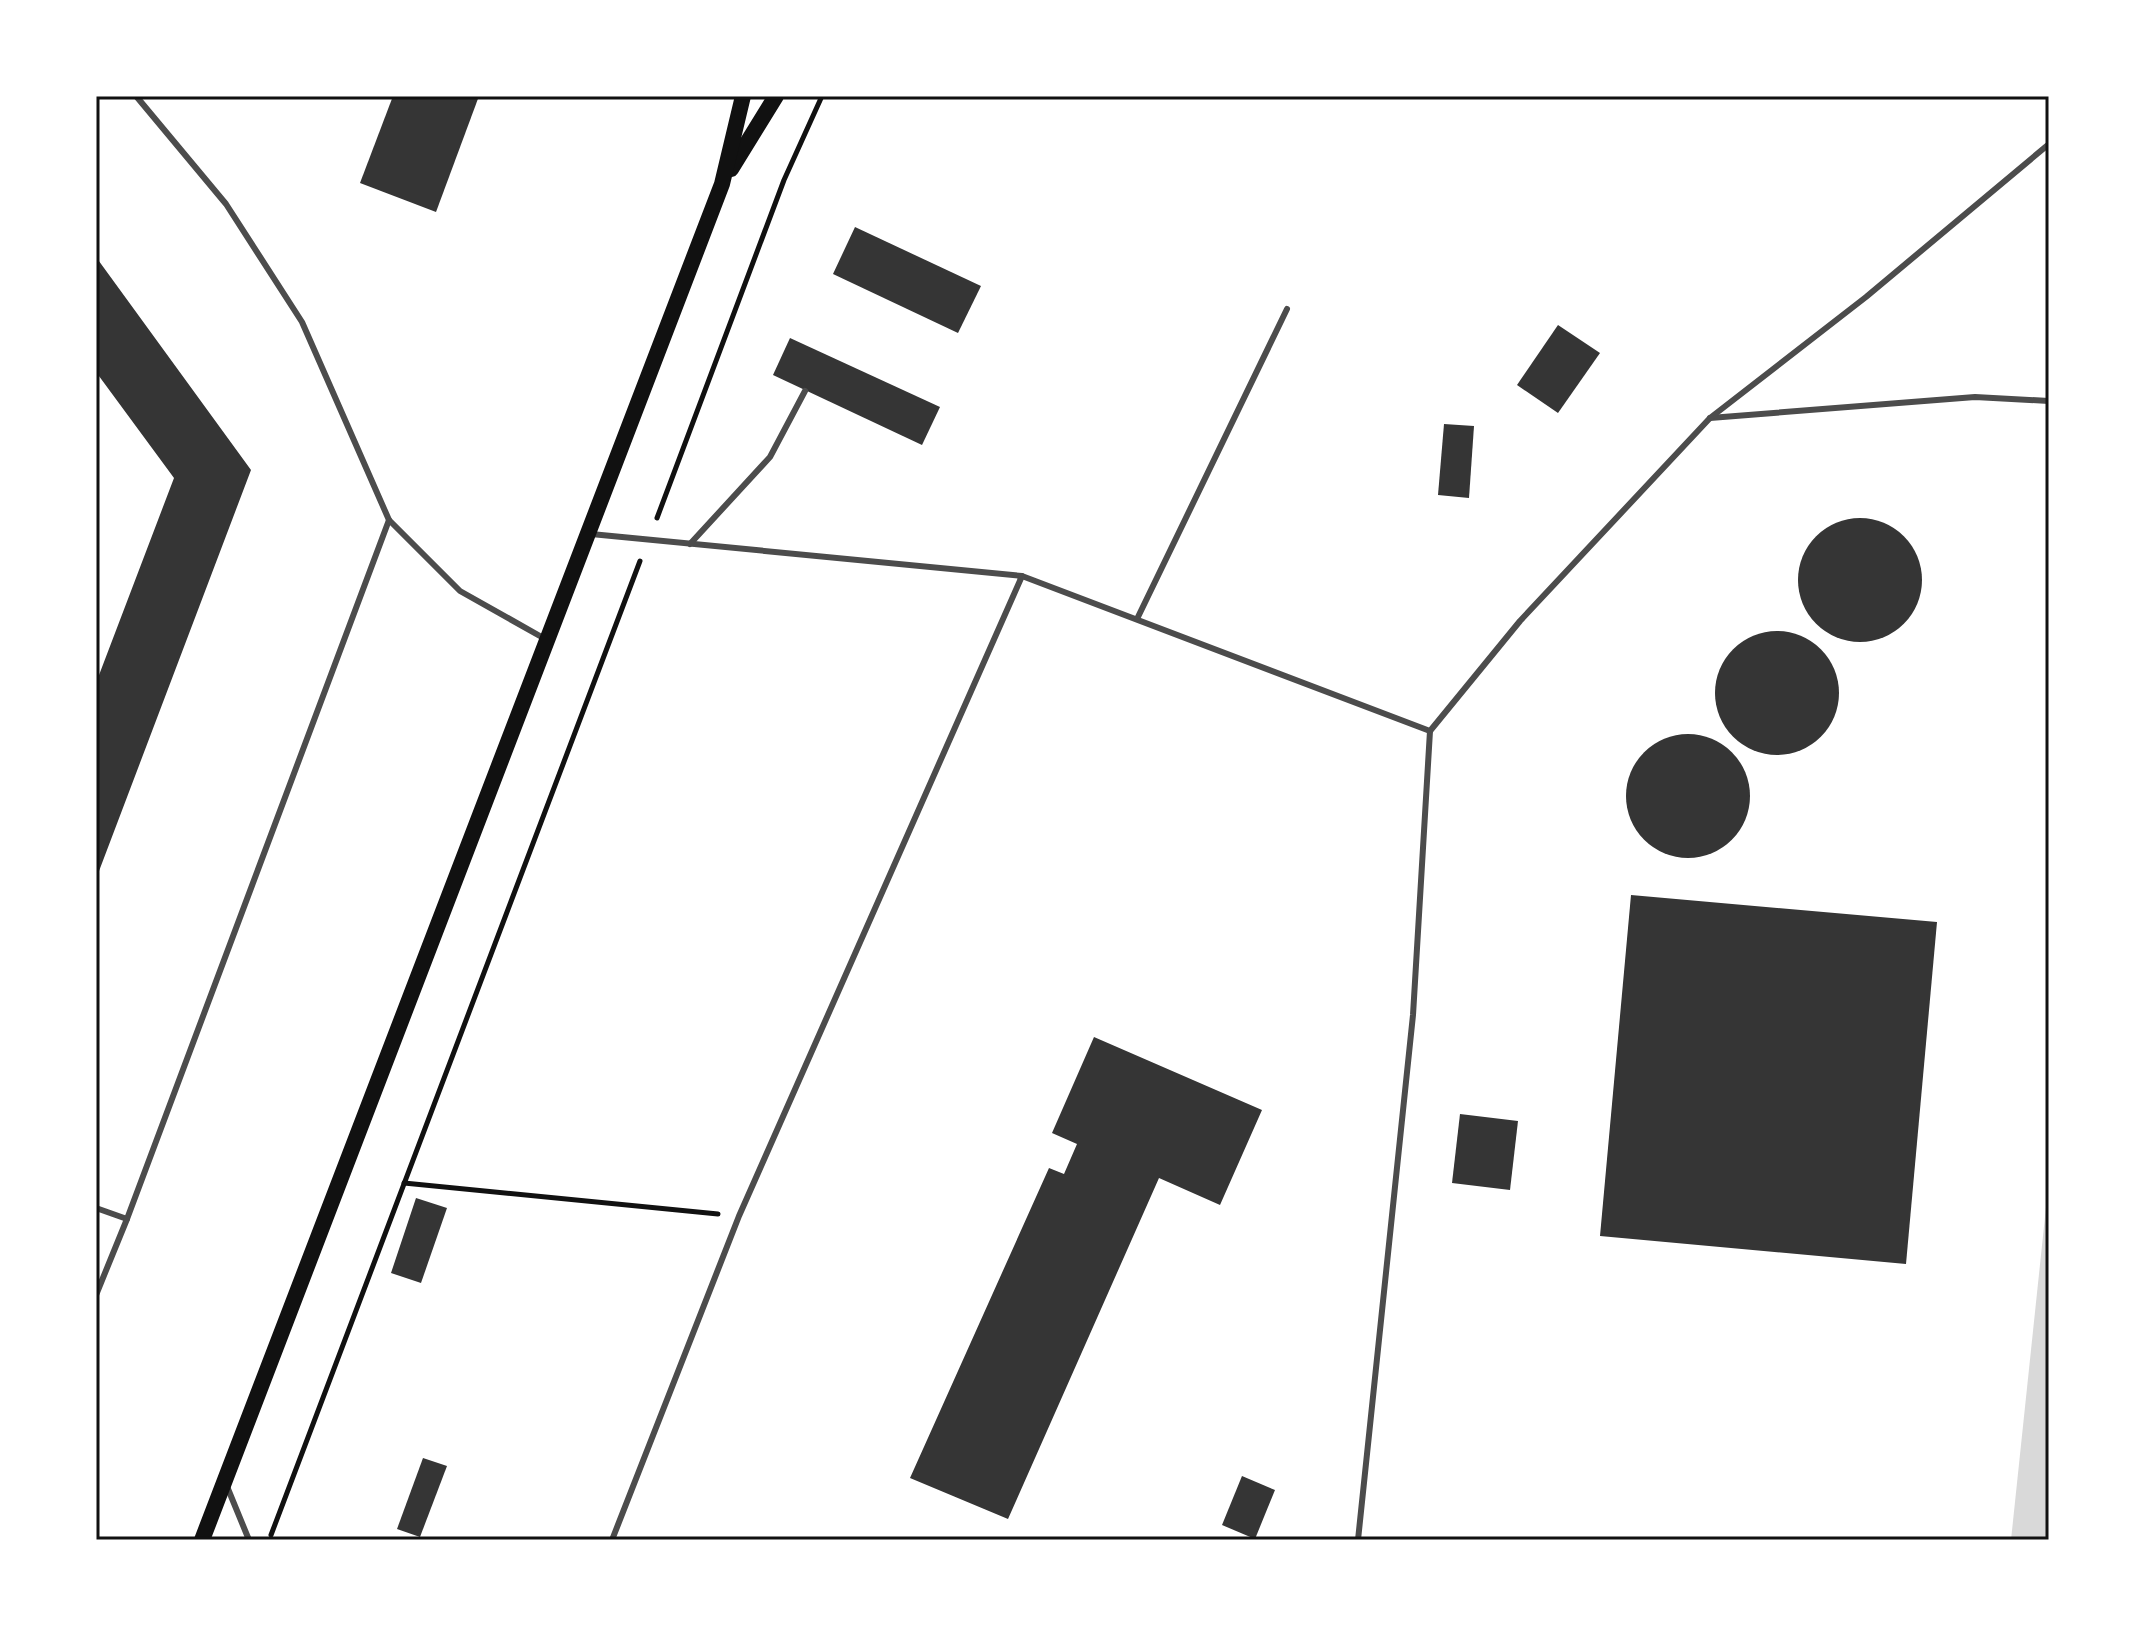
<svg xmlns="http://www.w3.org/2000/svg" width="2145" height="1636" font-family="'Nunito Sans',sans-serif">
<style>
.water{fill:#d9d9d9}
.building{fill:#353535}
.lines{fill:none;stroke-linecap:round;stroke-linejoin:round}
.path{stroke:#111;stroke-width:5}
.service{stroke:#4c4c4c;stroke-width:6}
.secondary{stroke:#111;stroke-width:16}
.neatline{fill:none;stroke:#111;stroke-width:3}
</style>
<rect width="100%" height="100%" fill="#fff"/>
<path class="water" d="M2049,1179V1540H2011Z"/>
<g class="building">
<path d="M393,96H479L436,212L360,183Z"/>
<path d="M855,227L981,286L958,333L833,274Z"/>
<path d="M96,257L251,470L96,879V683L174,478L96,372Z"/>
<path d="M1558,325L1600,353L1558,413L1517,385Z"/>
<path d="M790,338L940,407L922,445L773,375Z"/>
<path d="M1444,424L1474,426L1469,498L1438,495Z"/>
<circle cx="1860" cy="580" r="62"/>
<circle cx="1777" cy="693" r="62"/>
<circle cx="1688" cy="796" r="62"/>
<path d="M1631,895L1937,922L1906,1264L1600,1236Z"/>
<path d="M1094,1037L1262,1110L1220,1205L1159,1178L1008,1519L910,1478L1049,1168L1064,1174L1077,1144L1052,1133Z"/>
<path d="M1460,1114L1518,1121L1510,1190L1452,1183Z"/>
<path d="M416,1198L447,1208L421,1283L391,1273Z"/>
<path d="M423,1458L447,1466L420,1537L397,1529Z"/>
<path d="M1242,1476L1275,1490L1255,1539L1222,1525Z"/>
</g>
<g class="lines">
<g class="path">
<path d="M657,518L784,180L822,96"/>
<path d="M404,1183L718,1214"/>
<path d="M271,1535L640,561"/>
</g>
<g class="service">
<path d="M136,96L226,204L302,322L389,520L460,591L547,640"/>
<path d="M1710,418L1975,397L2049,401"/>
<path d="M591,534L1022,576L1430,731L1520,621L1710,418L1866,297L2049,144"/>
<path d="M690,544L770,457L805,391"/>
<path d="M1137,619L1287,309"/>
<path d="M96,1208L127,1219"/>
<path d="M96,1295L127,1219L389,520"/>
<path d="M226,1484L249,1540"/>
<path d="M612,1540L739,1216L1022,576"/>
<path d="M1358,1540L1413,1015L1430,731"/>
</g>
<g class="secondary">
<path d="M731,169L776,96"/>
<path d="M202,1540L722,184L743,96"/>
</g>
</g>
<rect width="2145" height="1636" fill="none" stroke="#ffffff" stroke-width="196"/>
<rect x="98" y="98" width="1949" height="1440" class="neatline"/>
</svg>
